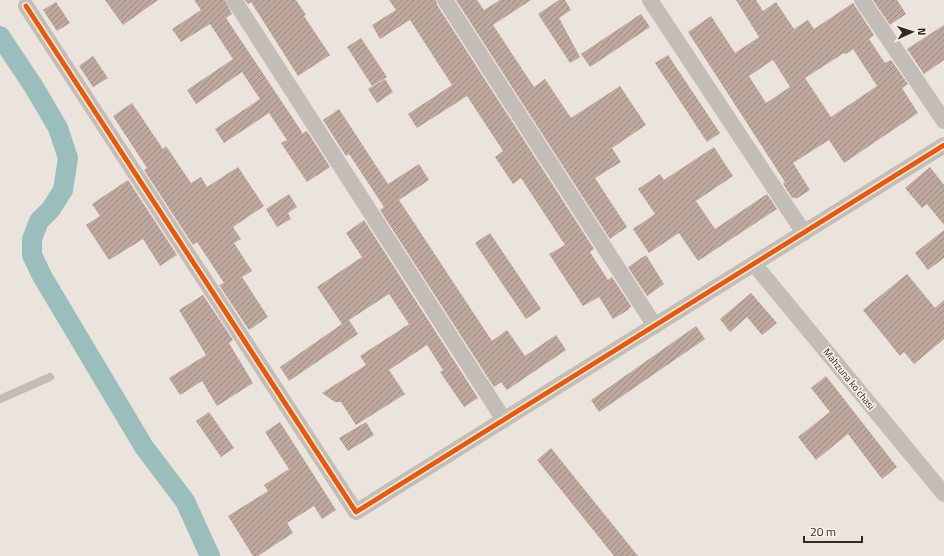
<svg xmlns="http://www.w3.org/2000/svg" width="944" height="556" font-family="'Titillium Web',sans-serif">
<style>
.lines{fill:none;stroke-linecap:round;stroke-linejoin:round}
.canal{stroke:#99bebc;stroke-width:20}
.building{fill:url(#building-hatch);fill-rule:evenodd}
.lane{stroke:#c4bcb6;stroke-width:8}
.street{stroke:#c4bcb6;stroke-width:16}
.cycleway-casing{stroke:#f9efe3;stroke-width:8}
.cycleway{stroke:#e8590c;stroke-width:5}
.labels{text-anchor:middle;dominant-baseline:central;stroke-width:3.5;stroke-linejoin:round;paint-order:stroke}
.street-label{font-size:10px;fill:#342a25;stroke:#f9efe3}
</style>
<defs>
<pattern id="building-hatch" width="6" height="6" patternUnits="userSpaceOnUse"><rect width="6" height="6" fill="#bfa89e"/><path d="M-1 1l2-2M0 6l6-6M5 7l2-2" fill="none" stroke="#9c8981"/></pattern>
</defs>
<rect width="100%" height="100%" fill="#ebe4dd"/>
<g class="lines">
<path class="canal" d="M0,36L34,87L58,128L68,158L63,190L51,209L39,221L32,239V255L42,276L144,447L185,501L210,556"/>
</g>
<g class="building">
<path d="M105,0H158L123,25Z"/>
<path d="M194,0H225L232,14L226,18L302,132V134L307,131L330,167L307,182L281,143L287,140L269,113L224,143L215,129L260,99L242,72L196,104L187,90L233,59L210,24L181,42L172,29L201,10Z"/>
<path d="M245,0H296L306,15L304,16L330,55L298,76L251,2L248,4Z"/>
<path d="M389,0H436L437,5L594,249L590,252L608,280L612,277L631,306L628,310L613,319L599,297L583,306L549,254L565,245L521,178L513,184L495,157L503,151L467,96L417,128L408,114L452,85L410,20L380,39L372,25L396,10Z"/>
<path d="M456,0H477L484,10L500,0H531L493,25L534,87L545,79L571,118L620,86L646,125L612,148L621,162L595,178L627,227L610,239Z"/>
<path d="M559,0H565L571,10L559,18L580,57L570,63L538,14Z"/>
<path d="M736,0H756L763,11L776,2L794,29L808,20L814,29L853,3L874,35L869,39L885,63L891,60L908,84L902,88L918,113L844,163L829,140L793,163L810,190L796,199L794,197L792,198L783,184L785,182L688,32L711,16L735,53L759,37ZM853,49L877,86L831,117L805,78L844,53L846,54ZM773,60L790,87L766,103L749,76Z"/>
<path d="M873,0H897L906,14L890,25Z"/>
<path d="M56,2L70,23L57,31L43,10Z"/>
<path d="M641,14L650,27L590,67L581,54Z"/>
<path d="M944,25V60L924,74L907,49Z"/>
<path d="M361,38L387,77L372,86L347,47Z"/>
<path d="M668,55L720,133L707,142L655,63Z"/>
<path d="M93,56L108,78L93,87L79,66Z"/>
<path d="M385,79L393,92L377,103L368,89Z"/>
<path d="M132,103L163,149L166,146L191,183L201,177L207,187L238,167L264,206L233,227L241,239L234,243L252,271L242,277L268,317L249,330L219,285L224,283L197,242L193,245L144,170L147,168L113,116Z"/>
<path d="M339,109L388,184L419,164L429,180L399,200L492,341L507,330L525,356L556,335L566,350L507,390L501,382L494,387L380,210L384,207L349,154L346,156L323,120Z"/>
<path d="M714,147L733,176L696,201L715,229L767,194L777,209L698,261L679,233L649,253L633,229L655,214L638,189L660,174L664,180Z"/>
<path d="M930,167L944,185V225L927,204L922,208L905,188Z"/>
<path d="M128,180L177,255L160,266L143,239L109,260L86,225L100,216L92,204Z"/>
<path d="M289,194L297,207L288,213L291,219L277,227L266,209Z"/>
<path d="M364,220L478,398L464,407L440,372L443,370L427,345L389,370L405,394L356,425L341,402H335L322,393L366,365L360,356L409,324L389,294L349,320L358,334L289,381L280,367L342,324L317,287L362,257L346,233Z"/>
<path d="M944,230V258L928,270L915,253Z"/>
<path d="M490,233L541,309L526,319L475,243Z"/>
<path d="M646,255L664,284L647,296L628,267Z"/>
<path d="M907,274L935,308L944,300V339L914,364L904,352L900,356L863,310Z"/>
<path d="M751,293L777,323L762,335L747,317L730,332L720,319Z"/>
<path d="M203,295L233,340L229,343L253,383L217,406L202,381L180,395L169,378L206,355L179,310Z"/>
<path d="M696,326L705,339L599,412L591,400Z"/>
<path d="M826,376L897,467L882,479L848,434L816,460L798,437L830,412L811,388Z"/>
<path d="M209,412L234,448L221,457L196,421Z"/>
<path d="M280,422L336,510L322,519L314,506L287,523L293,533L258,556H253L228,516L268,491L264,485L289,469L265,432Z"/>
<path d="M366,422L374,435L348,451L339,438Z"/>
<path d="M551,448L638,556H614L537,460Z"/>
</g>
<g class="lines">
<path class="lane" d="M0,399L50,377"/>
<g class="street">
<path d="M234,0L504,420"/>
<path d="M445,0L655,326"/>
<path d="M650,0L804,233"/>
<path d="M862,0L944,121"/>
<path d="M26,6L356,512L944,145"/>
<path d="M754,264L944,494"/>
</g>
<g class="cycleway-casing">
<path id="cycleway" d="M26,6L356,512L944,145"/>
</g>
<use href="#cycleway" class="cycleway"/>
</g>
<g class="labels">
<g class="street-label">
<text transform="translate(849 379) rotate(51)">Mahzuna koʻchasi</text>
</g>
</g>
<g transform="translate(912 32) rotate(87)" stroke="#f9efe3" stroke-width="3" paint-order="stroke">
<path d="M0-3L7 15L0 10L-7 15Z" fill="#342a25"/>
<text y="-6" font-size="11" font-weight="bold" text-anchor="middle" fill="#342a25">N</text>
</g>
<path d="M804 536v6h58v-6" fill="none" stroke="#342a25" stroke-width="2"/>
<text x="810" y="536" font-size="12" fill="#342a25" stroke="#f9efe3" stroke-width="3" paint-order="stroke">20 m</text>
</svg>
